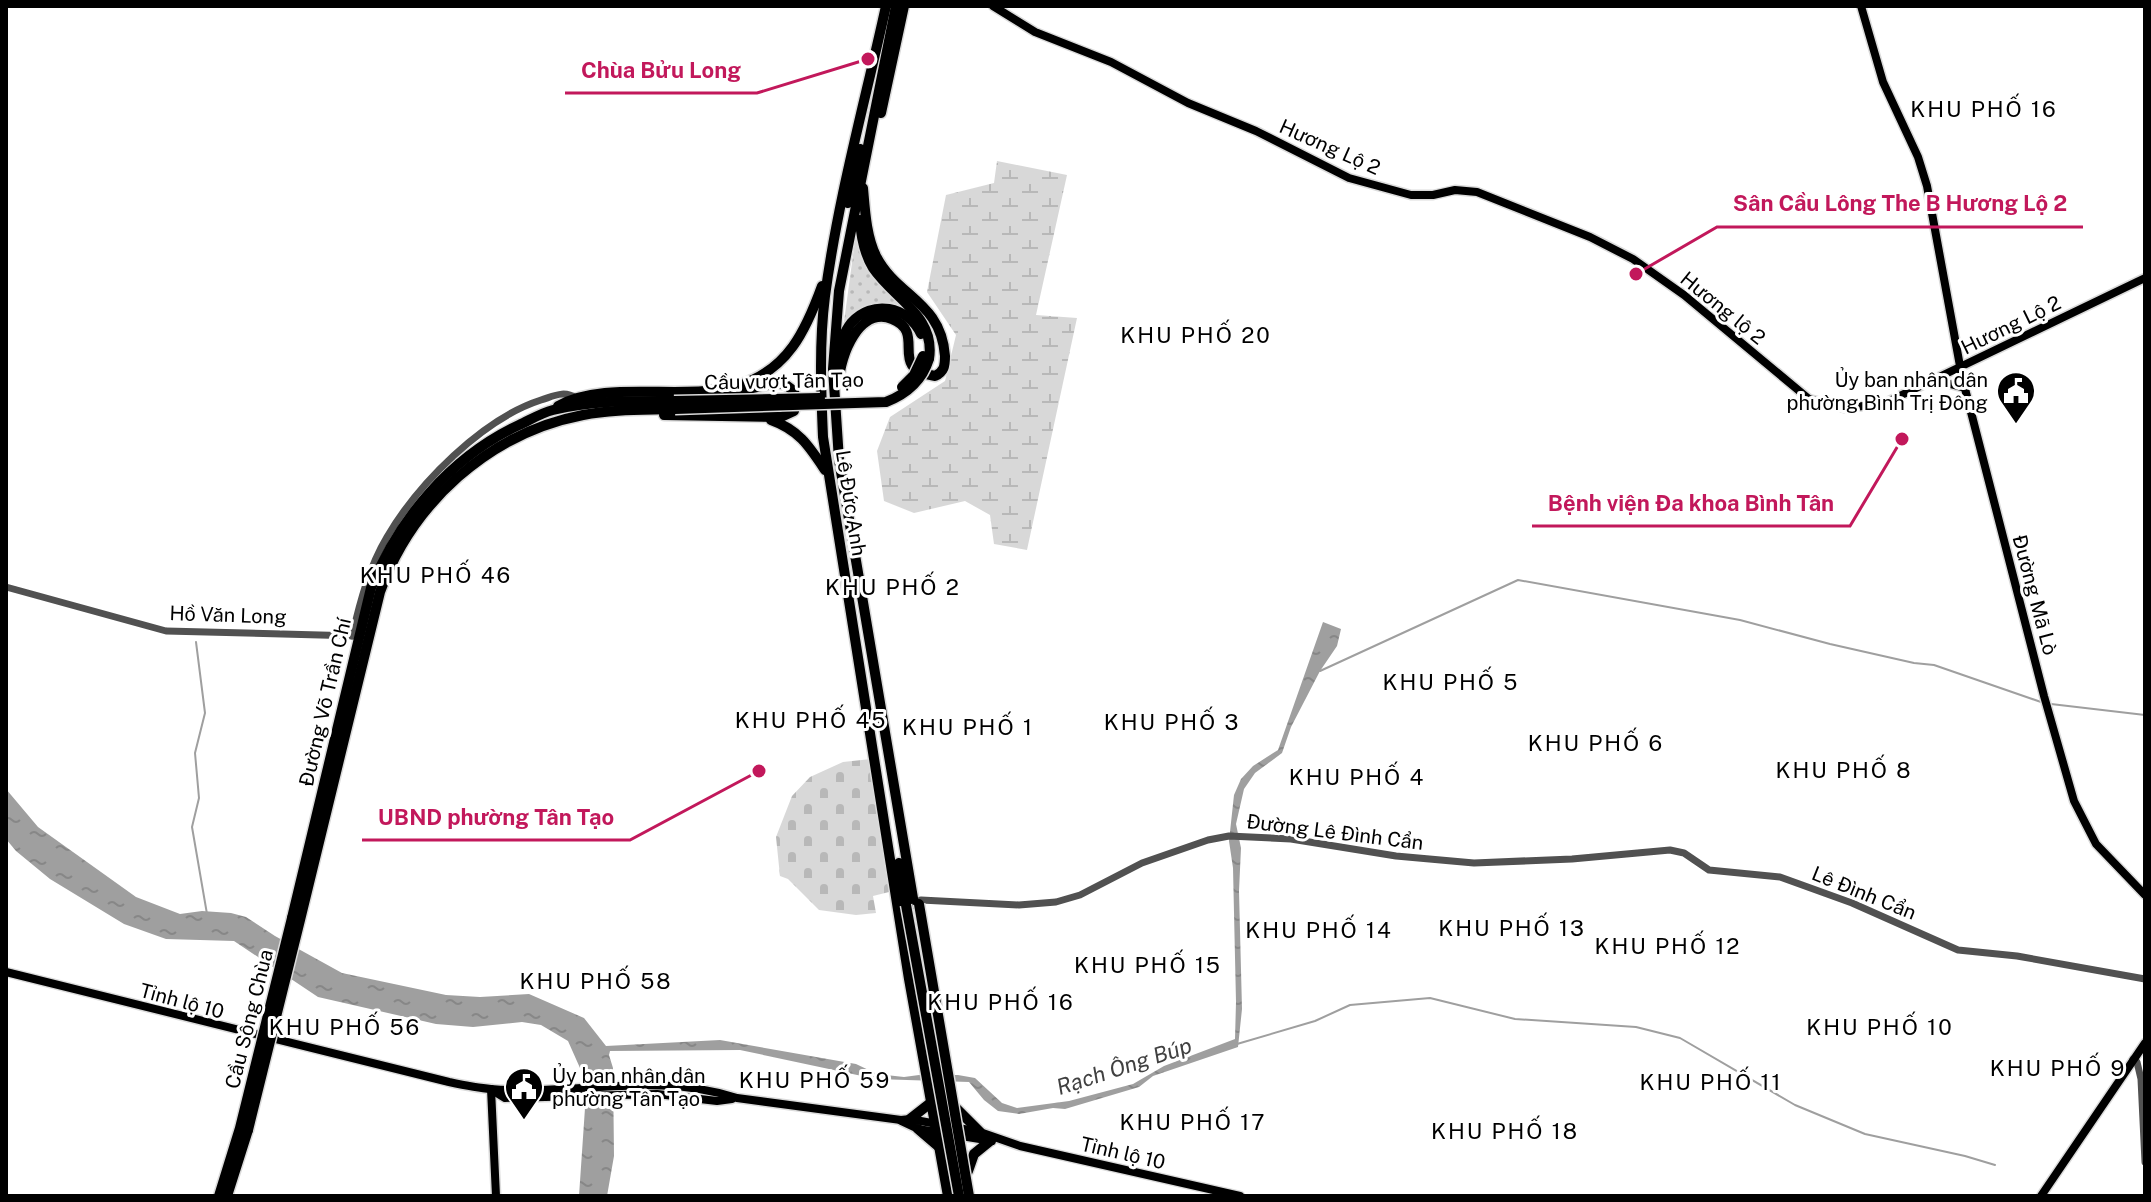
<svg xmlns="http://www.w3.org/2000/svg" width="2151" height="1202" font-family="'Public Sans',sans-serif">
<style>
.grass{fill:url(#grass-dots)}
.wetland{fill:url(#wetland-marsh)}
.cemetery{fill:url(#cemetery-stones)}
.water{fill:url(#water-ripples)}
.lines{fill:none;stroke-linecap:round;stroke-linejoin:round}
.stream{stroke:#9f9f9f;stroke-width:2}
.major-casing{stroke:#dbdbdb;stroke-width:11}
.highway-casing{stroke:#dbdbdb;stroke-width:13}
.minor{stroke:#515151;stroke-width:7}
.major{stroke:#000;stroke-width:8}
.highway{stroke:#000;stroke-width:10}
.highway-bridge-casing{stroke:#dbdbdb;stroke-width:13;stroke-linecap:butt}
.highway-bridge{stroke:#000;stroke-width:10}
.labels{text-anchor:middle;dominant-baseline:central;stroke-width:6;stroke-linejoin:round;paint-order:stroke}
.street-label{font-size:20px;fill:#000;stroke:#fff}
.poi-label{font-size:20px;fill:#000;stroke:#fff;text-anchor:end}
.neighbourhood-label{font-size:22px;letter-spacing:2px;fill:#000;stroke:#fff}
.water-label{font-size:22px;font-style:italic;fill:#404040;stroke:#fff}
.leader{fill:none;stroke:#c2185b;stroke-width:3}
.callout-dot{fill:#c2185b;stroke:#fff;stroke-width:3}
.callout-label{font-size:22px;text-anchor:middle;font-weight:bold;fill:#c2185b;stroke:#fff;stroke-width:6;stroke-linejoin:round;paint-order:stroke}
</style>
<defs>
<pattern id="grass-dots" width="8" height="8" patternUnits="userSpaceOnUse" patternTransform="scale(2)"><rect width="8" height="8" fill="#d8d8d8"/><path d="M2 2h.1M6 6h.1" fill="none" stroke="#b8b8b8" stroke-width="1.8" stroke-linecap="round"/></pattern>
<pattern id="wetland-marsh" width="20" height="14" patternUnits="userSpaceOnUse" patternTransform="scale(2)"><rect width="20" height="14" fill="#d8d8d8"/><path d="M1 5h8M5 5V1M11 12h8M15 12V8" fill="none" stroke="#b8b8b8"/></pattern>
<pattern id="cemetery-stones" width="16" height="16" patternUnits="userSpaceOnUse" patternTransform="scale(2)"><rect width="16" height="16" fill="#d8d8d8"/><path d="M2 7V4a2 2 0 0 1 4 0v3zM10 15v-3a2 2 0 0 1 4 0v3z" fill="#b8b8b8"/></pattern>
<pattern id="water-ripples" width="26" height="14" patternUnits="userSpaceOnUse" patternTransform="scale(2)"><rect width="26" height="14" fill="#9f9f9f"/><path d="M2 4q2-2 4 0t4 0M15 11q2-2 4 0t4 0" fill="none" stroke="#878787"/></pattern>
</defs>
<rect width="100%" height="100%" fill="#fff"/>
<path class="grass" d="M856,233L858,240L910,313L904,311L843,329Z"/>
<path class="wetland" d="M997,161L1067,175L1036,315L1077,318L1027,550L994,544L990,515L965,501L914,513L884,501L877,451L890,417L945,381L956,335L927,292L946,195L994,183Z"/>
<path class="cemetery" d="M871,759L893,891L873,896L876,913L856,915L819,910L788,879L780,876L776,837L792,796L810,777L843,762Z"/>
<path class="water" d="M1323,622L1341,629L1337,646L1320,671L1291,727L1282,753L1255,773L1244,789L1236,824L1241,848L1239,891L1242,1009L1238,1047L1153,1076L1139,1087L1065,1109L1053,1108L1019,1114L998,1111L984,1100L969,1082L876,1079L740,1050L610,1051L609,1055L613,1068L614,1156L607,1196H579L585,1108L580,1068L568,1041L541,1025L522,1022L473,1027L436,1024L318,997L234,941L166,939L124,924L50,879L16,851L6,839V789L38,827L136,897L180,914L202,911L231,913L246,917L275,936L342,973L446,995L480,997L529,994L584,1018L606,1046L720,1040L856,1064L877,1074L904,1077L919,1075H958L975,1078L1002,1103L1017,1108L1069,1101L1133,1084L1164,1066L1235,1039L1236,1002L1233,868L1229,841L1234,795L1241,779L1253,766L1278,750Z"/>
<g class="lines">
<g class="stream">
<path d="M196,642L205,713L195,753L199,798L192,827L207,914"/>
<path d="M1320,671L1518,580L1740,620L1830,644L1914,663L1934,665L2041,702"/>
<path d="M2051,704L2145,715"/>
<path d="M1237,1044L1315,1021L1350,1005L1430,998L1515,1019L1636,1027L1680,1038L1795,1105L1865,1134L1965,1156L1995,1165"/>
</g>
<g class="major-casing">
<g id="major">
<path d="M993,6L1035,32L1111,62L1188,103L1256,131L1349,178L1411,195H1433L1455,190L1477,192L1590,237L1633,259L1684,295L1809,399L1844,408L1883,404L2145,278"/>
<path d="M1861,6L1883,82L1918,157L1927,186L1962,377L2044,696L2074,801L2096,844L2145,895"/>
<path d="M1935,380L1965,388"/>
<path d="M6,972L449,1082C463,1085 477,1088 491,1089C572,1096 658,1071 737,1098L901,1120L910,1119L980,1132L1020,1146L1240,1196"/>
<path d="M491,1089L496,1196"/>
<path d="M492,1090L505,1098L657,1094L717,1101L732,1099"/>
<path d="M901,1121L918,1129L992,1141"/>
<path d="M2041,1196L2145,1043"/>
</g>
</g>
<g class="highway-casing">
<g id="highway">
<path d="M886,6C865,102 838,198 825,296C819,343 821,390 823,437L909,979L948,1196"/>
<path d="M896,6L839,291L833,369L839,460L914,904"/>
<path d="M881,113L904,6"/>
<path d="M848,203L860,149"/>
<path d="M860,220C861,237 864,253 873,268C894,299 936,316 929,359"/>
<path d="M836,359C839,347 843,333 851,323C872,299 908,306 921,334"/>
<path d="M839,381C840,356 859,306 892,319C928,333 886,369 935,376C944,372 945,366 945,356C941,301 897,297 876,256C866,235 865,210 863,188"/>
<path d="M739,385C788,370 806,330 822,286"/>
<path d="M558,406C600,382 668,397 716,390"/>
<path d="M664,415L781,417L794,411L796,401L794,391L786,385L777,383L738,391H710"/>
<path d="M771,420C799,430 809,446 825,470"/>
<path d="M899,863L906,905"/>
<path d="M292,918L371,588C399,518 451,457 519,425C530,420 541,413 553,410C593,400 634,401 674,401"/>
<path d="M300,920L380,592C412,503 489,433 583,415C613,409 644,410 675,409"/>
<path d="M957,1109L980,1132"/>
<path d="M910,1119L933,1101"/>
<path d="M918,1129L939,1147"/>
<path d="M968,1171L974,1154L990,1141"/>
<path d="M219,1196L240,1128"/>
<path d="M227,1196L248,1130"/>
</g>
</g>
<g class="minor">
<path d="M6,587L166,631L358,636"/>
<path d="M352,636C360,602 369,567 387,537C418,484 482,419 541,400C554,396 564,390 576,398"/>
<path d="M921,900L1019,905L1056,902L1080,895L1142,863L1208,840L1229,836L1291,839L1396,856L1474,863L1572,859L1670,850L1684,853L1709,870L1780,877L1852,903L1958,950L2017,956L2145,979"/>
<path d="M2133,1059L2137,1062L2141,1079L2145,1162"/>
</g>
<use href="#major" class="major"/>
<use href="#highway" class="highway"/>
<g class="highway-bridge-casing">
<g id="highway-bridge">
<path d="M902,387L914,375L923,356"/>
<path d="M674,401L820,398"/>
<path d="M675,409L886,402C907,394 922,381 929,359"/>
<path d="M919,904L969,1196"/>
<path d="M906,905L959,1196"/>
<path d="M240,1128L292,918"/>
<path d="M248,1130L300,920"/>
</g>
</g>
<use href="#highway-bridge" class="highway-bridge"/>
</g>
<defs>
<g id="civic-pin" transform="scale(2)"><path d="M0 17L-7.5 6A9.5 9.5 0 1 1 7.5 6Z" fill="#000" stroke="#fff"/><path d="M-.6-6.5H3V-4.5H.6V-3L4-1V1h2V6H-6V1h2V-1L-.6-3ZM-1.2 2.5V6h2.4V2.5Z" fill="#fff"/></g>
</defs>
<g fill-rule="evenodd">
<use href="#civic-pin" x="2016" y="391"/>
<use href="#civic-pin" x="524" y="1087"/>
</g>
<g class="labels">
<g class="street-label">
<text transform="translate(1330 147) rotate(24)">Hương Lộ 2</text>
<text transform="translate(1723 308) rotate(39)">Hương lộ 2</text>
<text transform="translate(2011 325) rotate(-26)">Hương Lộ 2</text>
<text transform="translate(784 381) rotate(-1)">Cầu vượt Tân Tạo</text>
<text transform="translate(851 503) rotate(81)">Lê Đức Anh</text>
<text transform="translate(2035 595) rotate(75)">Đường Mã Lò</text>
<text transform="translate(228 615) rotate(2)">Hồ Văn Long</text>
<text transform="translate(325 702) rotate(-77)">Đường Võ Trần Chí</text>
<text transform="translate(1335 832) rotate(7)">Đường Lê Đình Cẩn</text>
<text transform="translate(1864 893) rotate(22)">Lê Đình Cẩn</text>
<text transform="translate(182 1001) rotate(15)">Tỉnh lộ 10</text>
<text transform="translate(249 1019) rotate(-76)">Cầu Sông Chùa</text>
<text transform="translate(1123 1153) rotate(13)">Tỉnh lộ 10</text>
</g>
<g class="poi-label">
<text x="1988" y="380">Ủy ban nhân dân<tspan x="1988" dy="23">phường Bình Trị Đông</tspan></text>
<text x="552" y="1076" text-anchor="start">Ủy ban nhân dân<tspan x="552" dy="23">phường Tân Tạo</tspan></text>
</g>
<g class="neighbourhood-label">
<text x="1984" y="109">KHU PHỐ 16</text>
<text x="1196" y="335">KHU PHỐ 20</text>
<text x="436" y="575">KHU PHỐ 46</text>
<text x="893" y="587">KHU PHỐ 2</text>
<text x="1451" y="682">KHU PHỐ 5</text>
<text x="811" y="720">KHU PHỐ 45</text>
<text x="1172" y="722">KHU PHỐ 3</text>
<text x="968" y="727">KHU PHỐ 1</text>
<text x="1596" y="743">KHU PHỐ 6</text>
<text x="1844" y="770">KHU PHỐ 8</text>
<text x="1357" y="777">KHU PHỐ 4</text>
<text x="1512" y="928">KHU PHỐ 13</text>
<text x="1319" y="930">KHU PHỐ 14</text>
<text x="1668" y="946">KHU PHỐ 12</text>
<text x="1148" y="965">KHU PHỐ 15</text>
<text x="596" y="981">KHU PHỐ 58</text>
<text x="1001" y="1002">KHU PHỐ 16</text>
<text x="345" y="1027">KHU PHỐ 56</text>
<text x="1880" y="1027">KHU PHỐ 10</text>
<text x="2058" y="1068">KHU PHỐ 9</text>
<text x="815" y="1080">KHU PHỐ 59</text>
<text x="1711" y="1082">KHU PHỐ 11</text>
<text x="1193" y="1122">KHU PHỐ 17</text>
<text x="1505" y="1131">KHU PHỐ 18</text>
</g>
<g class="water-label">
<text transform="translate(1124 1066) rotate(-18)">Rạch Ông Búp</text>
</g>
</g>
<path class="leader" d="M868 59L757 93H565M1636 274L1717 227H2083M1902 439L1850 526H1532M759 771L630 840H362"/>
<g class="callout-dot">
<circle cx="868" cy="59" r="8"/>
<circle cx="1636" cy="274" r="8"/>
<circle cx="1902" cy="439" r="8"/>
<circle cx="759" cy="771" r="8"/>
</g>
<g class="callout-label">
<text x="661" y="78">Chùa Bửu Long</text>
<text x="1900" y="211">Sân Cầu Lông The B Hương Lộ 2</text>
<text x="1691" y="511">Bệnh viện Đa khoa Bình Tân</text>
<text x="496" y="825">UBND phường Tân Tạo</text>
</g>
<rect width="2151" height="1202" fill="none" stroke="#000000" stroke-width="16"/>
</svg>
